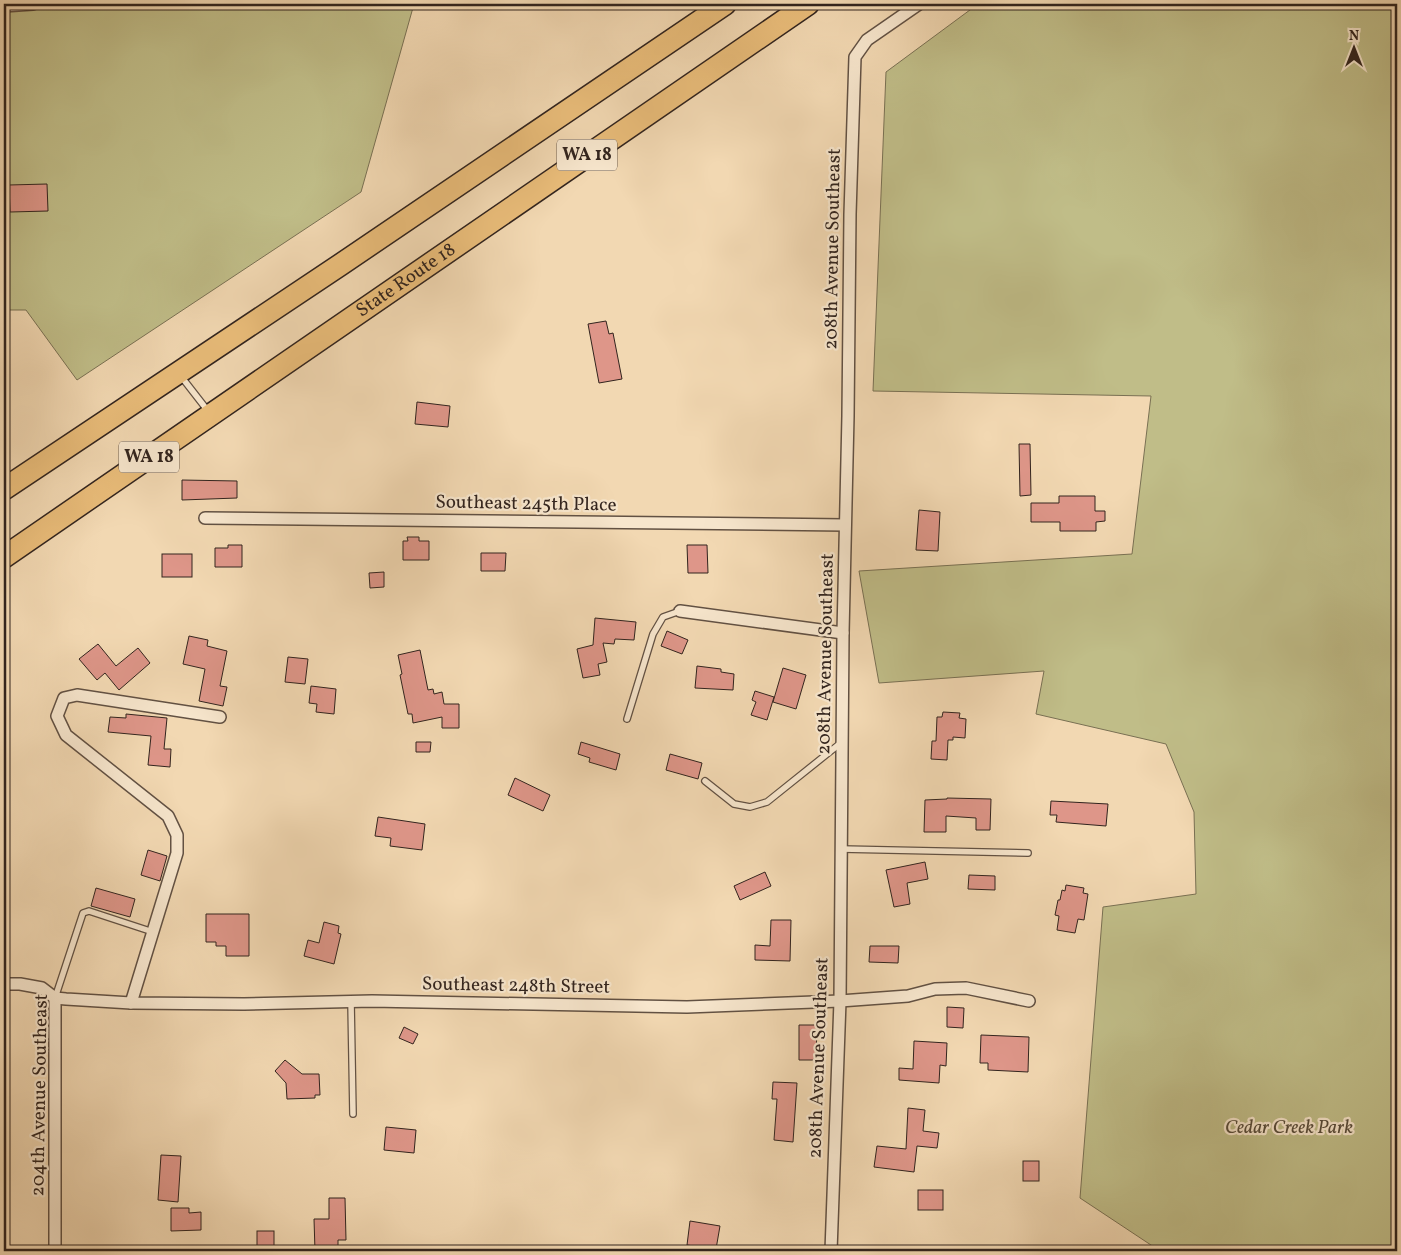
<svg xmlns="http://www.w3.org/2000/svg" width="1401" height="1255" font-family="Vollkorn,serif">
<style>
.green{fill:#c0bd88;stroke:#797053}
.building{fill:#de9689;stroke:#32241e}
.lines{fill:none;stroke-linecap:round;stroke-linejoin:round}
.lane-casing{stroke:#625143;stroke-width:8}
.street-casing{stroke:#625143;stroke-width:14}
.highway-casing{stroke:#32241e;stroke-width:24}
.lane{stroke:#f7e6cd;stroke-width:5.5}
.street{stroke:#f7e6cd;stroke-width:11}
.highway{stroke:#e9bc79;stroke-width:21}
.labels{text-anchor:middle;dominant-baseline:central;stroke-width:4.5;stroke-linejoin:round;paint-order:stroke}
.shield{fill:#f7e6cd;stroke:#6d5e52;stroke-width:1}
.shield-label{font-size:18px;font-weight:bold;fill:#32241e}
.street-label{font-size:19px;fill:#32241e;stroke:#f7e6cd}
.park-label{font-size:19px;font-style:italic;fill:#564a38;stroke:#f7e6cd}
</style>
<rect width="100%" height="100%" fill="#f2d8b2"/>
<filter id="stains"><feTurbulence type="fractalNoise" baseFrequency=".004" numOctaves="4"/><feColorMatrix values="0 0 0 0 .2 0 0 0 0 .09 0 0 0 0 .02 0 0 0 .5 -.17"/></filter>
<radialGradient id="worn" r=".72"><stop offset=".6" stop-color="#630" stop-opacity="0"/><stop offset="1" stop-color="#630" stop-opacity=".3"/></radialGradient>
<g class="green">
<path d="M4,4H414L361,192L77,380L26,310H4Z"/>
<path d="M978,4H1397V1251H1160L1080,1198L1103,907L1196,894L1194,812L1166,744L1036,714L1044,671L879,683L859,571L1132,554L1151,396L873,391L886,72Z"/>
</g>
<g class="building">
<path d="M47,184L48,211L10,212L9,185Z"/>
<path d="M606,321L609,334L613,333L622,379L599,383L588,324Z"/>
<path d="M417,402L450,406L448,427L415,424Z"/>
<path d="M1019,444H1030L1031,495L1020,496Z"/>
<path d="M182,480L237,481V498L182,500Z"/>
<path d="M1059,496H1095V511H1105V521L1096,522V531H1060V522H1031V503H1059Z"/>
<path d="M919,510L940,512L938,551L916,550Z"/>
<path d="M407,537H419V541H429V560H403V541H408Z"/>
<path d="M228,545H242V567H215V548H228Z"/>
<path d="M687,545H707L708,573H688Z"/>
<path d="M481,553H506L505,571H481Z"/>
<rect x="162" y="554" width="30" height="23"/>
<path d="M384,572V587L370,588L369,573Z"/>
<path d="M595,618L636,622L634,640L615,639L614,644L603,643L607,662L598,664L600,675L583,678L577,649L593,645Z"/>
<path d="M667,631L688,640L682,654L661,646Z"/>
<path d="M189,636L208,640L207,646L227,651L220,686L227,687L223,706L199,701L205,669L183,664Z"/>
<path d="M98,644L116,666L138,648L150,663L119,690L105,673L97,680L79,659Z"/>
<path d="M420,650L428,690L433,689L434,694L442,692L444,704H459V728H442V717L413,723L412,714H408L400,675L402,674L398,655Z"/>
<path d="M288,657L308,659L305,684L285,682Z"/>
<path d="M697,666L721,669V672L734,674L733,690L695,688Z"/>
<path d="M783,668L806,675L796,709L773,702Z"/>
<path d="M311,686L336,689L334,714L316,712L317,704L309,703Z"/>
<path d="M755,691L774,697L767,720L751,715L756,702L752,700Z"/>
<path d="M943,712L960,713L959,718L966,719L965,738L953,737V740H948L947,760L931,759L932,741H936L937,717H942Z"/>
<path d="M126,714L167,718L164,749H171L170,767L148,765L151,736L108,732L110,717L126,718Z"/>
<path d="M416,742H431L430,752H416Z"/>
<path d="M581,742L620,754L616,770L589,762L590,758L578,754Z"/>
<path d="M670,754L702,763L698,779L666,770Z"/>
<path d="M515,778L550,795L543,811L508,795Z"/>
<path d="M947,798L991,799L990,830H976V818L946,816V832H924L925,800L947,799Z"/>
<path d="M1051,801L1108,804L1106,826L1056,822L1057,815H1050Z"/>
<path d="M378,817L425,824L422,850L390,846L391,838L375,836Z"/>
<path d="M148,850L167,856L160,881L141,875Z"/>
<path d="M925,862L928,879L907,883L910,904L894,907L886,870Z"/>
<path d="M765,872L771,886L740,900L734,886Z"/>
<path d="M969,875L995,876V890L968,889Z"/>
<path d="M1066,885L1084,888L1083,893L1088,894L1084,920L1078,919L1075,933L1057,930L1059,916L1055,915L1058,900H1060L1062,890L1065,891Z"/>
<path d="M96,888L135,899L130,917L91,906Z"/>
<path d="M206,914H249V956H226V946H216V942H206Z"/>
<path d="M771,920H791L790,961L755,960V945L770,946Z"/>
<path d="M324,922L339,926L338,933L341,934L334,964L304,956L308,940L319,943Z"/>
<path d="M870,946H899L898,963L869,962Z"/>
<path d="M947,1007L964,1008L963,1028L947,1027Z"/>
<path d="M799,1025H817L816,1060H799Z"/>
<path d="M404,1027L418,1034L413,1044L399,1038Z"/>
<path d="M981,1035L1029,1037L1028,1072L988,1070V1063H980Z"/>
<path d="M914,1041L947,1043L946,1066L940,1065L939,1083L899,1080V1068L913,1069Z"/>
<path d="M285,1060L302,1074H319L320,1095H315V1098L287,1099L286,1083L275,1071Z"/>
<path d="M773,1082L797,1083L793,1142L774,1140L777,1099H772Z"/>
<path d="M908,1108L925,1110L923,1131L939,1133L937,1148L917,1146L914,1172L874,1167L877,1146L906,1149Z"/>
<path d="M386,1127L416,1130L414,1153L384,1150Z"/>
<path d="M161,1155L181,1156L178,1202L158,1200Z"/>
<rect x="1023" y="1161" width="16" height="20"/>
<rect x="918" y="1190" width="25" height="20"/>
<path d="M329,1198H345L346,1240H338V1251H315L314,1219H329Z"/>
<path d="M171,1208H189V1213L201,1212V1230L171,1231Z"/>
<path d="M690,1221L720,1226L716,1249L687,1245Z"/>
<rect x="257" y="1231" width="17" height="20"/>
</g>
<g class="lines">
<g class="lane-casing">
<g id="lane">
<path d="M180,375L208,411"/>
<path d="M627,719L653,634L663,617L680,611"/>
<path d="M705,781L734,804L750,807L767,802L842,742"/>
<path d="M841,849L1028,853"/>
<path d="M55,998L83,913L89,911L153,932"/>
<path d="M351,1002L353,1114"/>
</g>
</g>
<g class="street-casing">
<g id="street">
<path d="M4,6L33,4"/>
<path d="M205,518L845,525"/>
<path d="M680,611L843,633"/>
<path d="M4,984H20L42,988L55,998L66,999L131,1003L244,1004L372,1001L687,1007L840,1001L908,996L935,989L966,988L1029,1001"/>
<path d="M55,998V1251"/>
<path d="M131,1003L177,853V835L168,816L66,735L57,716L64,698L77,695L220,717"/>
<path d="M831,1251L840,1001L843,633L848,416L850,214L855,57L867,40L919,4"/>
</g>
</g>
<g class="highway-casing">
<g id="highway">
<path d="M4,489L340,265L725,4"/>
<path id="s1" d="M4,557L808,4"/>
</g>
</g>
<use href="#lane" class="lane"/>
<use href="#street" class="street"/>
<use href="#highway" class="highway"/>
</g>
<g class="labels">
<g class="shield">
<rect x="557" y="139.5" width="60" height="31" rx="4"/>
<rect x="119" y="441.5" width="60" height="31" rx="4"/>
</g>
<g class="shield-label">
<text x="587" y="155">WA 18</text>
<text x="149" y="457">WA 18</text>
</g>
<g class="street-label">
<text transform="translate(833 249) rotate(-89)">208th Avenue Southeast</text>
<text stroke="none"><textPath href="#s1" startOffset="488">State Route 18</textPath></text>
<text transform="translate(526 504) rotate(1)">Southeast 245th Place</text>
<text transform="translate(826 654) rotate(-89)">208th Avenue Southeast</text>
<text transform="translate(516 986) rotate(1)">Southeast 248th Street</text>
<text transform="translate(819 1058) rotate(-88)">208th Avenue Southeast</text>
<text transform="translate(40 1095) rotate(-89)">204th Avenue Southeast</text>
</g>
<g class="park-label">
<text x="1289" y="1128">Cedar Creek Park</text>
</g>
</g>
<rect width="1401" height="1255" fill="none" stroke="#f2d8b2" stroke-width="20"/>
<rect x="5" y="5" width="1391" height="1245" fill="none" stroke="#32241e" stroke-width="2.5"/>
<rect x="10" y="10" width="1381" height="1235" fill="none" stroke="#32241e"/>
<g transform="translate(1354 48)" stroke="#f7e6cd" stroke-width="4" paint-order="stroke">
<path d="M0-4L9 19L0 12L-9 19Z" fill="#32241e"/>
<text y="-8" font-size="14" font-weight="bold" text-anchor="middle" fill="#32241e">N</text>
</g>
<rect width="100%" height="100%" filter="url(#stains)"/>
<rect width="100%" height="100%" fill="url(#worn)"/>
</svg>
